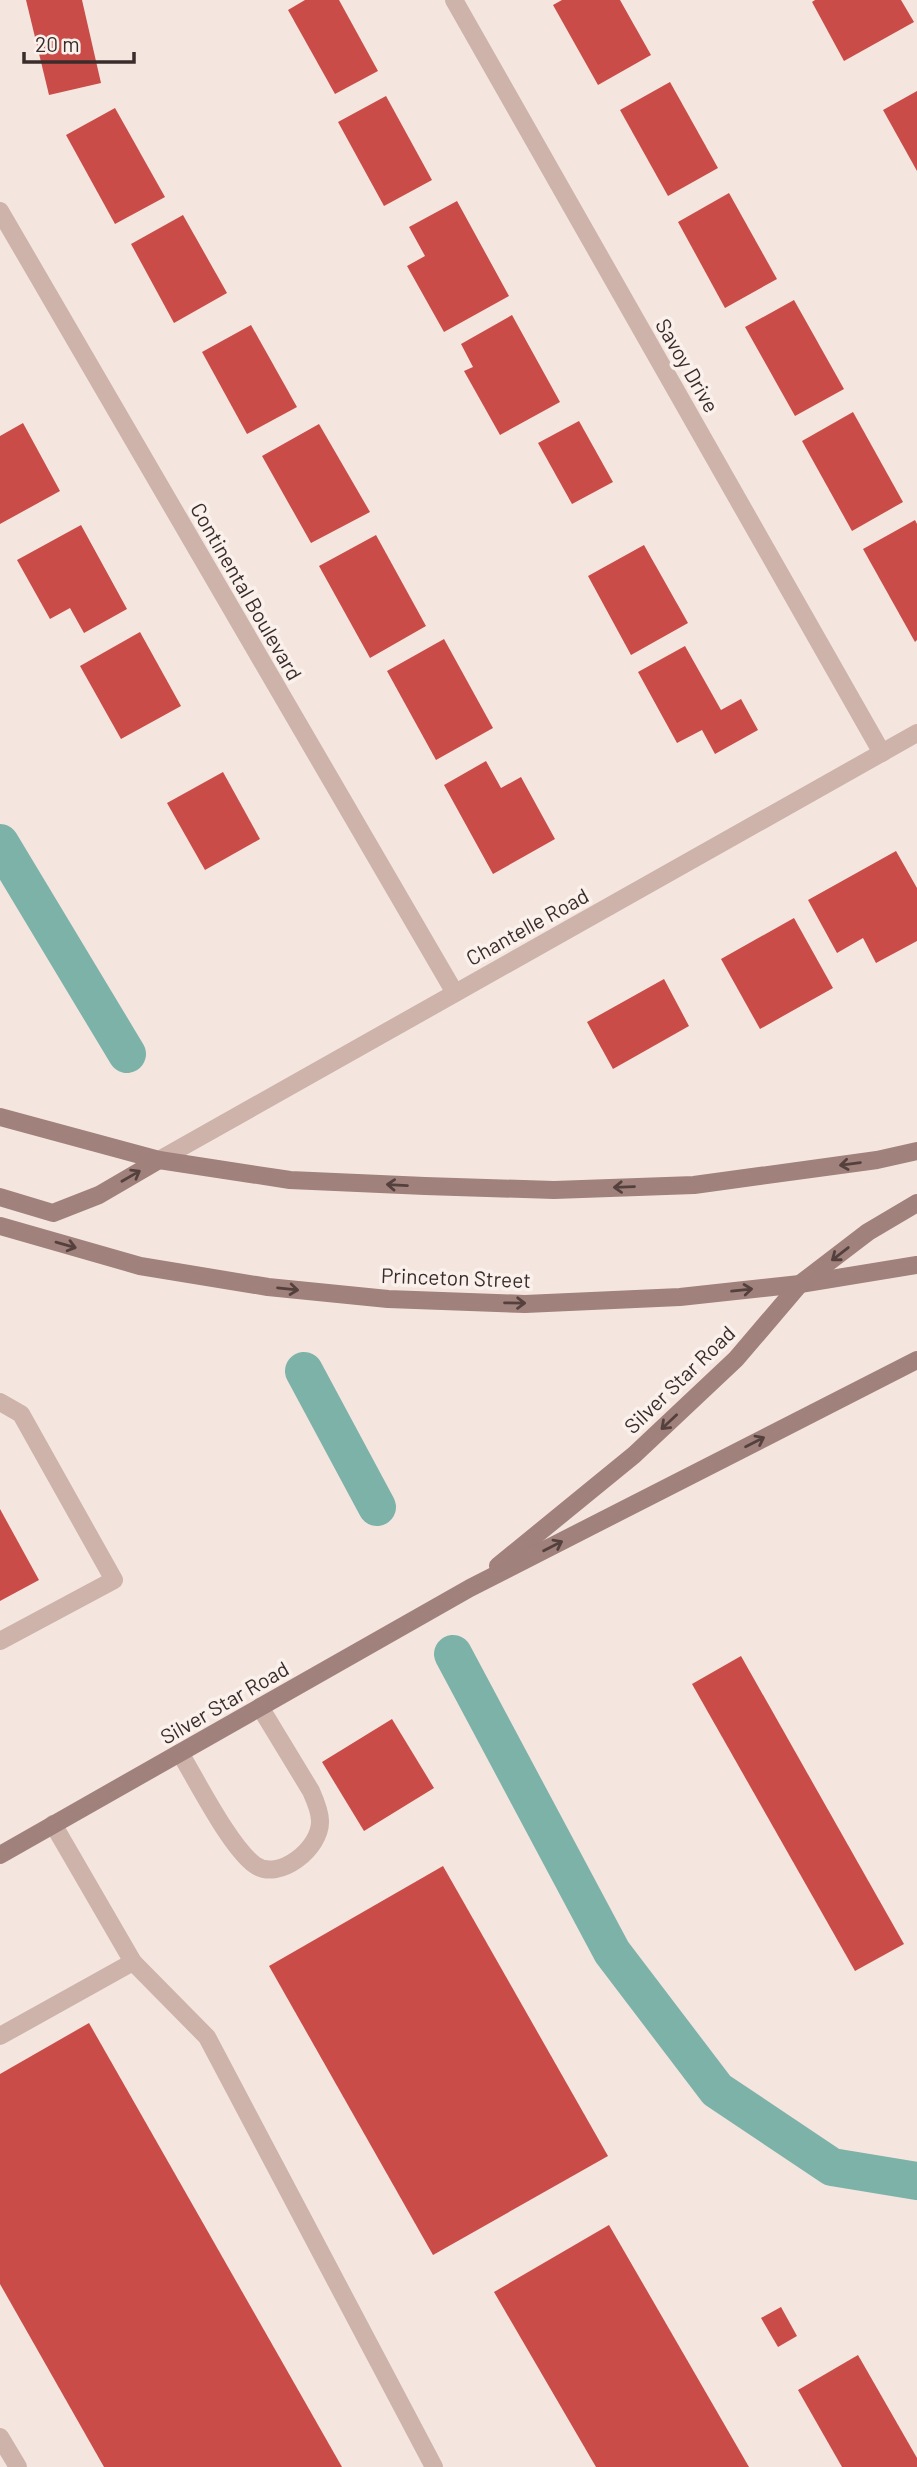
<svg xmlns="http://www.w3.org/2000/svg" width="917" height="2467" font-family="Barlow,sans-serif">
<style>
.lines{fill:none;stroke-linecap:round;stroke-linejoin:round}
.canal{stroke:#7db2a9;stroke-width:38}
.building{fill:#c94c48}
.service{stroke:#cdb3aa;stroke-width:18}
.minor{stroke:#cdb3aa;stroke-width:18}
.secondary{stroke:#a1817b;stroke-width:18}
.oneway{stroke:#54413e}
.labels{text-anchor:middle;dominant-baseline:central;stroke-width:7;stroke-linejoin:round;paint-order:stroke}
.street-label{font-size:21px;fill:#3a2c2a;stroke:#fbf1ec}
</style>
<rect width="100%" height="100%" fill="#f4e6df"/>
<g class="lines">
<g class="canal">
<path d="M0,843L127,1054"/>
<path d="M304,1371L377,1507"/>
<path d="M453,1654L612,1952L717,2090L832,2167L917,2181"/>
</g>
</g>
<g class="building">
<path d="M26,0H82L101,83L49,95Z"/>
<path d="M305,0H339L378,71L335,94L288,10Z"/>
<path d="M562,0H620L651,55L598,85L553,5Z"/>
<path d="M815,0H901L914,22L844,61L812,2Z"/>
<path d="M670,82L718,168L668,196L620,110Z"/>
<path d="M917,91V171L883,110Z"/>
<path d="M386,96L432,180L384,206L338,122Z"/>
<path d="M115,108L165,197L115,224L66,135Z"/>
<path d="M729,193L777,279L725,308L678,222Z"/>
<path d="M457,201L509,296L444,332L407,266L425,256L409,227Z"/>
<path d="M183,215L227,293L174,323L131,244Z"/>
<path d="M794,300L844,389L795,416L745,327Z"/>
<path d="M512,315L560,402L500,435L464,371L473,367L461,344Z"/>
<path d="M251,325L297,407L247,434L202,352Z"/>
<path d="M853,412L903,502L852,531L802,441Z"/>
<path d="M579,421L613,482L572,504L538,443Z"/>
<path d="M23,423L60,491L0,524V436Z"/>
<path d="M319,424L370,512L311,543L262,456Z"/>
<path d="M915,520L917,524V640L915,642L863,549Z"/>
<path d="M81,525L127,609L84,633L70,608L50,619L17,560Z"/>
<path d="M376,535L426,626L370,658L319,566Z"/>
<path d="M644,545L688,623L631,655L588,576Z"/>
<path d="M140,632L181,706L121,739L80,666Z"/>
<path d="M444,639L493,728L436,760L387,671Z"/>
<path d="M685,646L721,710L741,699L758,730L715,754L702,730L677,743L638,672Z"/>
<path d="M486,761L501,788L521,777L555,839L493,874L444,785Z"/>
<path d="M223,772L260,839L205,870L167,803Z"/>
<path d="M896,851L917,888V941L876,963L863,938L837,953L808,900Z"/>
<path d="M794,918L833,988L760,1029L721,959Z"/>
<path d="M664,979L689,1026L613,1069L587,1022Z"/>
<path d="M0,1509L39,1580L0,1601Z"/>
<path d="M741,1656L904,1944L855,1971L692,1684Z"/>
<path d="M392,1719L434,1788L364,1831L322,1762Z"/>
<path d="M443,1866L608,2156L433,2255L269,1966Z"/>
<path d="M89,2023L342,2467H104L0,2284V2074Z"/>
<path d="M609,2225L749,2467H596L494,2292Z"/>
<path d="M781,2307L797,2336L778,2347L761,2318Z"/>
<path d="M858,2355L917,2458V2467H842L798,2390Z"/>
</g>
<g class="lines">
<g class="service">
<path d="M0,1402L21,1414L114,1580L0,1641"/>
<path d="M180,1753C197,1781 230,1847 255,1865C279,1882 321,1848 320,1821C320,1811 315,1800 311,1791L260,1707"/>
<path d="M53,1824L133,1962L207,2037L434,2467"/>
<path d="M0,2036L133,1962"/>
<path d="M0,2437L18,2467"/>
</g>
<g class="minor">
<path d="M454,0L882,753"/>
<path d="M0,211L455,993"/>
<path d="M159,1160L917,733"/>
</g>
<g class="secondary">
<path d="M0,1117L159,1160L290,1180L425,1186L554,1190L694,1185L877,1160L917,1151"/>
<path d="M0,1197L53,1213L99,1195L159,1160"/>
<path d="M0,1226L140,1266L268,1287L388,1299L525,1304L680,1297L800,1284L917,1265"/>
<path d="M498,1566L634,1455L736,1359L800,1284L868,1232L917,1203"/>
<path d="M0,1855L470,1588L917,1360"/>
</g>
</g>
<defs><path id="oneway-shaft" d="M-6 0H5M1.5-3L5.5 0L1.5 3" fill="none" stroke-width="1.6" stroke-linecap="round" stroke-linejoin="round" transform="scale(1.75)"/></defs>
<g class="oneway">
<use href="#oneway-shaft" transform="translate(850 1164) rotate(172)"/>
<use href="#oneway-shaft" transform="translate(131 1176) rotate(-30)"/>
<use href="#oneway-shaft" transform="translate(397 1185) rotate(-177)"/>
<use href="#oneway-shaft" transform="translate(624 1187) rotate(178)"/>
<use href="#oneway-shaft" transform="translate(66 1245) rotate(16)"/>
<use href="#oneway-shaft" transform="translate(840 1254) rotate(142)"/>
<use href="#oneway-shaft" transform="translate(288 1289) rotate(6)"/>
<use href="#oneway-shaft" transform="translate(742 1290) rotate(-6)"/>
<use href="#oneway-shaft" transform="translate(515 1303) rotate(1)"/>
<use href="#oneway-shaft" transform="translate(669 1422) rotate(137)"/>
<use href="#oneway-shaft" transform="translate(755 1442) rotate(-27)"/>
<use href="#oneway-shaft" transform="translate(553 1546) rotate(-27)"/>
</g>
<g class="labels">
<g class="street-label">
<text transform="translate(688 365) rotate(60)">Savoy Drive</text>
<text transform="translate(247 591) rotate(60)">Continental Boulevard</text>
<text transform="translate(527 926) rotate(-29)">Chantelle Road</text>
<text transform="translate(456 1277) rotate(2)">Princeton Street</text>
<text transform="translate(679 1379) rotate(-44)">Silver Star Road</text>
<text transform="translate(224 1702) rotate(-30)">Silver Star Road</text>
</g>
</g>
<path d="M24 52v10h110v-10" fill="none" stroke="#3a2c2a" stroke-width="3.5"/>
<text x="35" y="52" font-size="21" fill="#3a2c2a" stroke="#fbf1ec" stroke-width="5" paint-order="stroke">20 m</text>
</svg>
